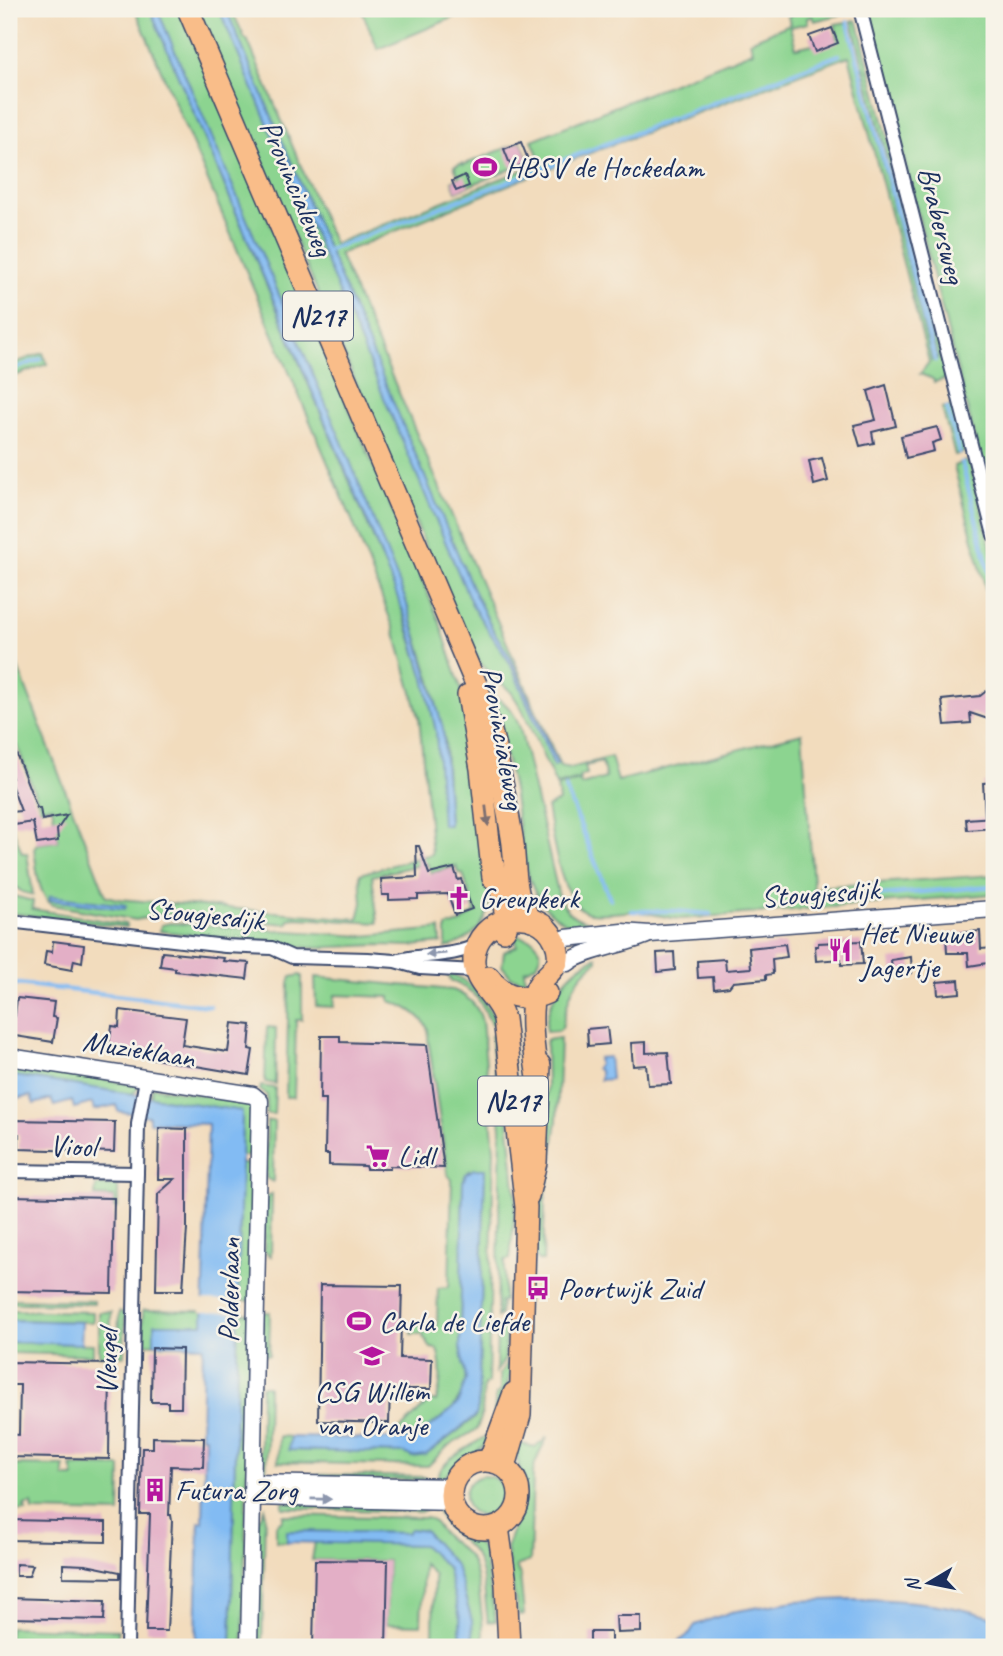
<svg xmlns="http://www.w3.org/2000/svg" width="1003" height="1656" font-family="Caveat,sans-serif">
<style>
.green{fill:#8cd490;stroke:#548277;stroke-width:2;fill-rule:evenodd}
.water{fill:#82bbf3;stroke:#4e75a8;stroke-width:2}
.pier{fill:#f2dcbd}
.lines{fill:none;stroke-linecap:round;stroke-linejoin:round}
.stream{stroke:#82bbf3;stroke-width:4.5}
.building{fill:#e3afc6}
.minor-casing{stroke:#3b496c;stroke-width:16}
.tertiary-casing{stroke:#3b496c;stroke-width:19}
.primary-casing{stroke:#3b496c;stroke-width:24}
.minor{stroke:#fff;stroke-width:12}
.tertiary{stroke:#fff;stroke-width:16}
.primary{stroke:#f9bd89;stroke-width:21}
.oneway{fill:#7f6f71}
.oneway2{fill:#8d97ae}
.labels{text-anchor:middle;dominant-baseline:central;stroke-width:5;stroke-linejoin:round;paint-order:stroke}
.shield{fill:#f7f3e8;stroke:#5d6a87;stroke-width:2}
.shield-label{font-size:28px;font-weight:bold;fill:#1b2f5e}
.poi-label{font-size:30px;fill:#1b2f5e;stroke:#f7f3e8;text-anchor:start}
.street-label{font-size:30px;fill:#1b2f5e;stroke:#f7f3e8}
</style>
<rect width="100%" height="100%" fill="#f7f3e8"/>
<filter id="ink" filterUnits="userSpaceOnUse"><feTurbulence type="fractalNoise" baseFrequency=".0143" numOctaves="2"/><feDisplacementMap in="SourceGraphic" scale="14" xChannelSelector="R" yChannelSelector="G"/><feConvolveMatrix kernelMatrix="1 2 1 2 8 2 1 2 1" color-interpolation-filters="sRGB"/></filter>
<filter id="wash" filterUnits="userSpaceOnUse"><feTurbulence type="fractalNoise" baseFrequency=".00686" numOctaves="4" result="noise"/><feDisplacementMap in="SourceGraphic" scale="28" xChannelSelector="R" yChannelSelector="G"/><feGaussianBlur stdDeviation="1.57" result="paint"/><feColorMatrix in="noise" values="0 0 0 0 0 0 0 0 0 0 0 0 0 0 0 0 0 1.4 0 .05"/><feComposite in="paint" operator="in"/></filter>
<g filter="url(#wash)">
<rect width="100%" height="100%" fill="#f2dcbd"/>
<g class="green">
<path d="M135,9H150L396,592L424,678L436,731L443,825L449,824L445,741L431,681L405,598L347,454L157,9H179L439,620L463,695L490,894C489,922 473,940 446,948V927L461,923L475,912L463,874L458,873L456,866L432,873L427,863L372,876L378,923L298,918L289,919L288,924L164,914L136,920L52,905C36,892 37,866 34,848L37,844L58,841L52,806L40,808L17,745L9,746V644L106,896L118,899L358,919L362,903L360,874L432,854L419,717L394,629L352,520ZM50,897L125,905V908L50,900Z"/>
<path d="M197,9H219L473,607L510,663L555,765L557,764L514,665L493,630L474,592L226,9H237L233,13L245,39H247L334,244L541,163L532,140L753,51L750,41L790,24L788,16L805,9H842L843,14L814,21L812,16L807,18L808,23L790,27L796,48L838,38L835,24L847,22L932,361L938,358L852,21L855,20L858,23L949,378L934,382L933,379L920,374L929,362L849,56L542,171L339,254L560,766L571,768L611,757L618,781L802,733L814,896H818L819,887L994,875V894L681,919C666,918 653,913 638,912C622,911 605,915 590,913C560,908 552,832 547,807L559,801L557,786L580,781L581,785L606,778L602,762L585,766L587,774L579,776L580,779L556,785L522,709L511,692L481,664L452,608Z"/>
<path d="M361,9H474L378,49Z"/>
<path d="M866,9H986L994,40V514Z"/>
<path d="M521,142L529,162L456,191L452,181L459,177L454,166L462,163L463,165Z"/>
<path d="M43,353L47,364L9,378V365Z"/>
<path d="M951,406L955,407L964,442V452L955,455L942,408Z"/>
<path d="M965,461L971,466L994,560V621L954,466Z"/>
<path d="M491,696C507,701 515,714 520,728L559,897C566,912 575,920 591,922L592,932C572,928 551,917 539,899C523,876 518,819 513,790C507,759 499,728 491,696Z"/>
<path d="M9,818L22,853H27L33,895L22,892L11,883L10,895L33,901L32,909L126,924V927L9,913Z"/>
<path d="M170,923L363,936L440,929L441,943L411,946L378,945L311,948L160,931L161,925Z"/>
<path d="M515,935L533,940C546,953 541,966 524,970L525,981L511,977L502,966L504,952L517,946Z"/>
<path d="M597,957V961C571,981 568,998 562,1028L558,1031L546,1032C545,1001 568,969 597,957Z"/>
<path d="M447,973C474,979 485,1004 499,1025L491,1024C480,1001 477,991 451,981Z"/>
<path d="M300,975L302,976V1020H296L294,1097H286L289,983L291,977Z"/>
<path d="M315,977L453,990C468,996 478,1005 482,1021L494,1150L488,1383L484,1384L482,1413L477,1429L447,1447L428,1466L278,1462L279,1436L290,1437V1450L405,1453L412,1457L426,1455L475,1418L478,1407L485,1169L469,1171L463,1182L460,1346L466,1375L464,1390L452,1410L412,1439L391,1438L430,1401H436C442,1385 442,1365 437,1349L431,1348L423,1337L424,1334H412L413,1325L437,1326L438,1288L449,1287L452,1180L448,1175L428,1038C432,1020 406,1006 390,1001V997L335,995L334,1007L316,1006Z"/>
<path d="M267,1027L276,1028L275,1084L265,1082Z"/>
<path d="M500,1033L516,1199L510,1259L505,1260L504,1301L501,1302L500,1315L497,1317L501,1128L491,1036Z"/>
<path d="M560,1038L557,1121L545,1200L543,1261H539L536,1258L532,1231L547,1087L546,1040Z"/>
<path d="M9,1063L136,1085L138,1089L132,1094L9,1075Z"/>
<path d="M261,1086L275,1088L274,1114H267V1095L260,1090Z"/>
<path d="M152,1087L248,1103L254,1109V1156H241L242,1111L151,1097Z"/>
<path d="M267,1121H274L273,1182L266,1178Z"/>
<path d="M241,1164H254L251,1301H240V1313L250,1314L243,1647H231Z"/>
<path d="M96,1186H118V1208H115L114,1197L95,1196Z"/>
<path d="M272,1194L271,1256L264,1251L266,1197Z"/>
<path d="M9,1299L94,1301V1304L9,1303Z"/>
<path d="M9,1310L93,1312V1322L9,1320Z"/>
<path d="M143,1310L201,1311L204,1312L203,1325L155,1324L154,1344L142,1343Z"/>
<path d="M99,1312H111L110,1355H99Z"/>
<path d="M119,1312L125,1313L124,1356L118,1355Z"/>
<path d="M263,1312H270L269,1355H262Z"/>
<path d="M497,1328H505V1359L496,1372Z"/>
<path d="M9,1342L93,1344V1355L9,1353Z"/>
<path d="M509,1360L510,1375L496,1424L493,1423L496,1394L500,1393V1374Z"/>
<path d="M261,1386H268L266,1475L260,1461Z"/>
<path d="M491,1433L493,1438L436,1483L441,1469L451,1458Z"/>
<path d="M547,1437L535,1463L533,1473L530,1561L516,1566L520,1575L524,1615L520,1616L517,1610L506,1548L525,1498L516,1451L518,1443L535,1447L544,1441Z"/>
<path d="M9,1465L64,1466V1477H74L71,1466L121,1467L120,1513L33,1511L32,1504L24,1506L26,1511L9,1510Z"/>
<path d="M284,1474L424,1477L427,1480H284Z"/>
<circle cx="485" cy="1496" r="20"/>
<path d="M283,1502L427,1509L420,1512L283,1508Z"/>
<path d="M436,1506L482,1548L496,1621L488,1622C485,1604 485,1572 476,1557C464,1535 445,1537 436,1506Z"/>
<path d="M265,1508L262,1647H256L258,1520Z"/>
<path d="M283,1515L426,1518C436,1520 438,1529 445,1536C453,1544 464,1549 470,1559C479,1574 484,1629 483,1647H473L472,1621L456,1566L425,1531L410,1529L407,1533L287,1531V1542L276,1541V1525L283,1519Z"/>
<path d="M315,1542L423,1545L447,1567L460,1618L461,1647H445V1641H433L434,1575L423,1563L421,1625L386,1624L388,1561L312,1560Z"/>
<path d="M9,1627L118,1630V1647H101L54,1639L43,1646L9,1645Z"/>
<path d="M865,1644L924,1647H818Z"/>
</g>
<g class="water">
<path d="M150,9H157L347,454L405,598L443,728L449,825H442L436,731L424,678L407,621L371,530Z"/>
<path d="M219,9H226L474,592L493,630L510,657L557,764L554,766L510,663L473,607Z"/>
<path d="M50,896L126,905L125,909L50,900Z"/>
<path d="M609,1057L611,1079L600,1080V1072L596,1068L599,1065L598,1058Z"/>
<path d="M9,1075L242,1111L231,1647H146V1639L196,1640L199,1522H203L205,1436H201L203,1346L154,1344V1324H203L208,1124L149,1122V1116L118,1111L116,1105L94,1110L92,1103L74,1108L72,1101L54,1106L51,1099L34,1104L31,1096L9,1100Z"/>
<path d="M474,1169H485L478,1407L476,1416L426,1455L412,1457L405,1453L289,1450L290,1437L412,1439L443,1417L458,1403L466,1379L460,1346L463,1182L466,1174Z"/>
<path d="M9,1320L82,1322L81,1344L9,1342Z"/>
<path d="M410,1529L425,1531L456,1566L472,1621L473,1647H461L460,1618L447,1567L423,1545L287,1542V1531L407,1533Z"/>
<path d="M853,1599C902,1599 948,1603 994,1618V1647H924L865,1644L818,1647H672L689,1634L695,1625L731,1612L794,1601Z"/>
<path d="M54,1639L101,1647H9V1645L43,1646Z"/>
</g>
<path class="pier" d="M201,1300L241,1301V1313L201,1312Z"/>
<g class="lines">
<g class="stream">
<path d="M845,9L846,13"/>
<path d="M848,22L935,360"/>
<path d="M326,251L839,55"/>
<path d="M9,371L41,359"/>
<path d="M947,408L959,452"/>
<path d="M962,463L994,591"/>
<path d="M565,787L610,899"/>
<path d="M9,869L11,874"/>
<path d="M846,898L994,886"/>
<path d="M632,911H672L710,914"/>
<path d="M9,983L210,1006"/>
</g>
</g>
<g id="blocks">
<g class="building">
<path d="M832,28L838,43L815,52L809,36Z"/>
<path d="M521,142L529,162L512,169L504,149Z"/>
<path d="M465,175L469,186L456,191L452,181Z"/>
<path d="M886,385L896,426L872,432L874,443L860,446L854,425L876,420L868,391Z"/>
<path d="M937,427L941,440L932,443L934,451L906,458L901,436Z"/>
<path d="M822,458L828,481L814,485L809,461Z"/>
<path d="M994,685V721L970,713L971,723L945,725L942,700L980,696Z"/>
<path d="M9,735L37,808H40L42,820L67,815L57,830L58,841L37,844L33,822L14,825L11,812L21,811L9,779L12,778L9,770Z"/>
<path d="M994,782V817H985L983,783Z"/>
<path d="M994,817V828L967,830L966,819Z"/>
<path d="M416,846H419L429,874L454,868L458,880L461,879L472,909L455,915L448,894L418,895V899L389,900V895H382L381,879L417,877Z"/>
<path d="M980,931L981,949L994,948V962L969,966L968,953H947L946,934Z"/>
<path d="M53,941L84,945L82,962L74,960L72,970L44,965L46,951L52,952Z"/>
<path d="M861,941L863,964L841,965V959L816,961L815,946H818V943Z"/>
<path d="M785,944L787,957L772,959L773,974L766,975V979L733,982L729,987L714,989L713,977L698,978L697,961L725,959L726,970L751,968L749,948Z"/>
<path d="M162,952L224,958L223,961L249,963L247,979L175,971V968L160,966Z"/>
<path d="M674,952L675,970L658,972L657,953Z"/>
<path d="M911,957L912,973L893,975L891,960Z"/>
<path d="M959,980L960,993L938,995L937,982Z"/>
<path d="M17,998L54,1002L52,1017L57,1018L53,1042L9,1035V1015L15,1016Z"/>
<path d="M120,1010L186,1018L182,1045L228,1052L232,1023L251,1025L249,1049L253,1050L249,1075L108,1051L112,1026L119,1027Z"/>
<path d="M607,1027L609,1044L588,1046L587,1029Z"/>
<path d="M321,1036H340V1042L427,1045L444,1168L390,1166V1169H366L365,1166L329,1165V1154H325L326,1099H320Z"/>
<path d="M646,1042V1053L668,1052L671,1084L648,1085L646,1065L633,1066L631,1043Z"/>
<path d="M12,1120L115,1122L114,1152L19,1149V1134H12Z"/>
<path d="M159,1128L187,1129V1228L183,1290H156L158,1194L175,1179H158Z"/>
<path d="M9,1196L114,1198L112,1293L9,1291Z"/>
<path d="M320,1285L402,1286L400,1358L432,1359L431,1389H390L389,1423L318,1421Z"/>
<path d="M152,1348L182,1349L181,1408H168V1402H151Z"/>
<path d="M9,1362L110,1364L109,1459L9,1457V1434L19,1435L20,1385H9Z"/>
<path d="M153,1437L204,1438L203,1467L171,1466L169,1515H171L172,1521L167,1631H146L150,1514H140L142,1448H153Z"/>
<path d="M9,1520L106,1522V1542L9,1540Z"/>
<path d="M315,1560L388,1561L386,1647H313Z"/>
<path d="M16,1564L33,1565L29,1576H16Z"/>
<path d="M63,1564L86,1565L120,1572V1578L63,1577Z"/>
<path d="M9,1598L105,1601L104,1620L9,1618Z"/>
<path d="M616,1616H641V1632L617,1633Z"/>
<rect x="590" y="1632" width="21" height="15"/>
</g>
</g>
</g>
<g filter="url(#ink)">
<use href="#blocks" fill-opacity="0" stroke="#3b496c" stroke-width="2"/>
<g class="lines">
<g class="minor-casing">
<g id="minor">
<path d="M860,9L994,535"/>
<path d="M9,921L225,946L272,948L292,957L368,959L395,961L420,968L475,971"/>
<path d="M399,960C424,954 453,957 477,945"/>
<path d="M9,1171L137,1173"/>
<path d="M127,1647L138,1124L146,1079"/>
</g>
</g>
<g class="tertiary-casing">
<g id="tertiary">
<path d="M566,938L622,932L650,934L994,909"/>
<path d="M568,963C583,950 627,944 647,935"/>
<path d="M9,1057L253,1095L260,1101L249,1647"/>
<path d="M253,1483L452,1487"/>
<path d="M253,1497L452,1502"/>
</g>
</g>
<g class="primary-casing">
<g id="primary">
<path d="M188,9L476,684C486,710 493,736 498,762C503,787 508,812 512,837C517,865 511,898 532,920"/>
<path d="M468,695L481,769L493,878"/>
<path d="M493,864C501,885 506,906 506,928L504,931"/>
<path d="M489,977C502,996 526,1003 547,993"/>
<path d="M528,1196L536,1162L540,1065"/>
<circle cx="485" cy="1495" r="34"/>
<path d="M489,1461L514,1393"/>
<path d="M505,1467L520,1415L526,1207L504,1019C498,995 472,985 474,958C476,917 538,901 555,941C568,971 539,974 535,992C528,1015 534,1054 538,1078"/>
<path d="M498,1527L506,1584L509,1647"/>
</g>
</g>
<use href="#minor" class="minor"/>
<use href="#tertiary" class="tertiary"/>
<use href="#primary" class="primary"/>
</g>
<defs><path id="oneway-solid" d="M-6-.8H1V-3.2L6.5 0L1 3.2V.8H-6Z" transform="scale(1.75)"/></defs>
<use class="oneway" href="#oneway-solid" transform="translate(487 816) rotate(83)"/>
<g class="oneway2">
<use href="#oneway-solid" transform="translate(436 954) rotate(175)"/>
<use href="#oneway-solid" transform="translate(321 1499) rotate(1)"/>
</g>
</g>
<defs>
<g id="stadium-bare" transform="scale(1.89)"><path d="M0-5a6.5 5 0 1 0 0 10a6.5 5 0 1 0 0-10ZM-3.5-1.8h7v3.6h-7Z" fill="#b5179e" stroke="#f7f3e8" stroke-width="2.5" paint-order="stroke"/></g>
<g id="church-bare" transform="scale(1.89)"><path d="M-1.2-6h2.4v3.5h3.3v2.4h-3.3V6h-2.4V-.1h-3.3v-2.4h3.3Z" fill="#b5179e" stroke="#f7f3e8" stroke-width="2.5" paint-order="stroke"/></g>
<g id="restaurant-bare" transform="scale(1.89)"><path d="M-5-6h1v4h1v-4h1v4h1v-4h1v5L-1.5 .5V6h-2V.5L-5-1ZM5-6V6H3V1.5H1.5Q1.5-4 5-6Z" fill="#b5179e" stroke="#f7f3e8" stroke-width="2.5" paint-order="stroke"/></g>
<g id="supermarket-bare" transform="scale(1.89)"><path d="M-6-5.5h2.5l.6 2H6L4.5 2H-2.5L-4.4-4H-6ZM-1.5 3.2a1.3 1.3 0 1 0 .1 0ZM3 3.2a1.3 1.3 0 1 0 .1 0Z" fill="#b5179e" stroke="#f7f3e8" stroke-width="2.5" paint-order="stroke"/></g>
<g id="bus-bare" transform="scale(1.89)"><path d="M-5-6H5V4H4V6H2V4H-2V6H-4V4H-5ZM-3.5-4V0h7V-4ZM-3.5 1.2v1.5H-2V1.2ZM2 1.2v1.5H3.5V1.2Z" fill="#b5179e" stroke="#f7f3e8" stroke-width="2.5" paint-order="stroke"/></g>
<g id="school-bare" transform="scale(1.89)"><path d="M0-5L7-2L0 1L-7-2ZM-4 1L0 2.5L4 1V4Q0 6-4 4Z" fill="#b5179e" stroke="#f7f3e8" stroke-width="2.5" paint-order="stroke"/></g>
<g id="building-bare" transform="scale(1.89)"><path d="M-4-6H4V6H1V3H-1V6H-4ZM-2.5-4.3h1.7v1.8h-1.7ZM.8-4.3h1.7v1.8H.8ZM-2.5-1h1.7V.8h-1.7ZM.8-1h1.7V.8H.8Z" fill="#b5179e" stroke="#f7f3e8" stroke-width="2.5" paint-order="stroke"/></g>
</defs>
<g fill-rule="evenodd">
<use href="#stadium-bare" x="485" y="167"/>
<use href="#church-bare" x="459" y="898"/>
<use href="#restaurant-bare" x="840" y="950"/>
<use href="#supermarket-bare" x="378" y="1156"/>
<use href="#bus-bare" x="538" y="1288"/>
<use href="#stadium-bare" x="359" y="1321"/>
<use href="#school-bare" x="372" y="1356"/>
<use href="#building-bare" x="155" y="1490"/>
</g>
<g class="labels">
<g class="shield">
<rect x="283" y="291.5" width="70" height="49" rx="5"/>
<rect x="478" y="1076.5" width="70" height="49" rx="5"/>
</g>
<g class="shield-label">
<text x="318" y="316">N217</text>
<text x="513" y="1101">N217</text>
</g>
<g class="poi-label">
<text x="505" y="167">HBSV de Hockedam</text>
<text x="479" y="898">Greupkerk</text>
<text x="860" y="933">Het Nieuwe<tspan x="860" dy="34">Jagertje</tspan></text>
<text x="398" y="1156">Lidl</text>
<text x="558" y="1288">Poortwijk Zuid</text>
<text x="379" y="1321">Carla de Liefde</text>
<text x="372" y="1391" text-anchor="middle">CSG Willem<tspan x="372" dy="34">van Oranje</tspan></text>
<text x="175" y="1490">Futura Zorg</text>
</g>
<g class="street-label">
<text transform="translate(297 188) rotate(67)">Provincialeweg</text>
<text transform="translate(942 225) rotate(76)">Brabersweg</text>
<text transform="translate(503 738) rotate(80)">Provincialeweg</text>
<text transform="translate(820 893) rotate(-4)">Stougjesdijk</text>
<text transform="translate(205 914) rotate(6)">Stougjesdijk</text>
<text transform="translate(139 1049) rotate(9)">Muzieklaan</text>
<text transform="translate(73 1146) rotate(1)">Viool</text>
<text transform="translate(229 1290) rotate(-89)">Polderlaan</text>
<text transform="translate(107 1362) rotate(-89)">Vleugel</text>
</g>
</g>
<rect width="1003" height="1656" fill="none" stroke="#f7f3e8" stroke-width="35"/>
<g transform="translate(929 1583) rotate(260)" stroke="#f7f3e8" stroke-width="5" paint-order="stroke">
<path d="M0-5L12 26L0 18L-12 26Z" fill="#1b2f5e"/>
<text y="-10" font-size="19" font-weight="bold" text-anchor="middle" fill="#1b2f5e">N</text>
</g>
</svg>
